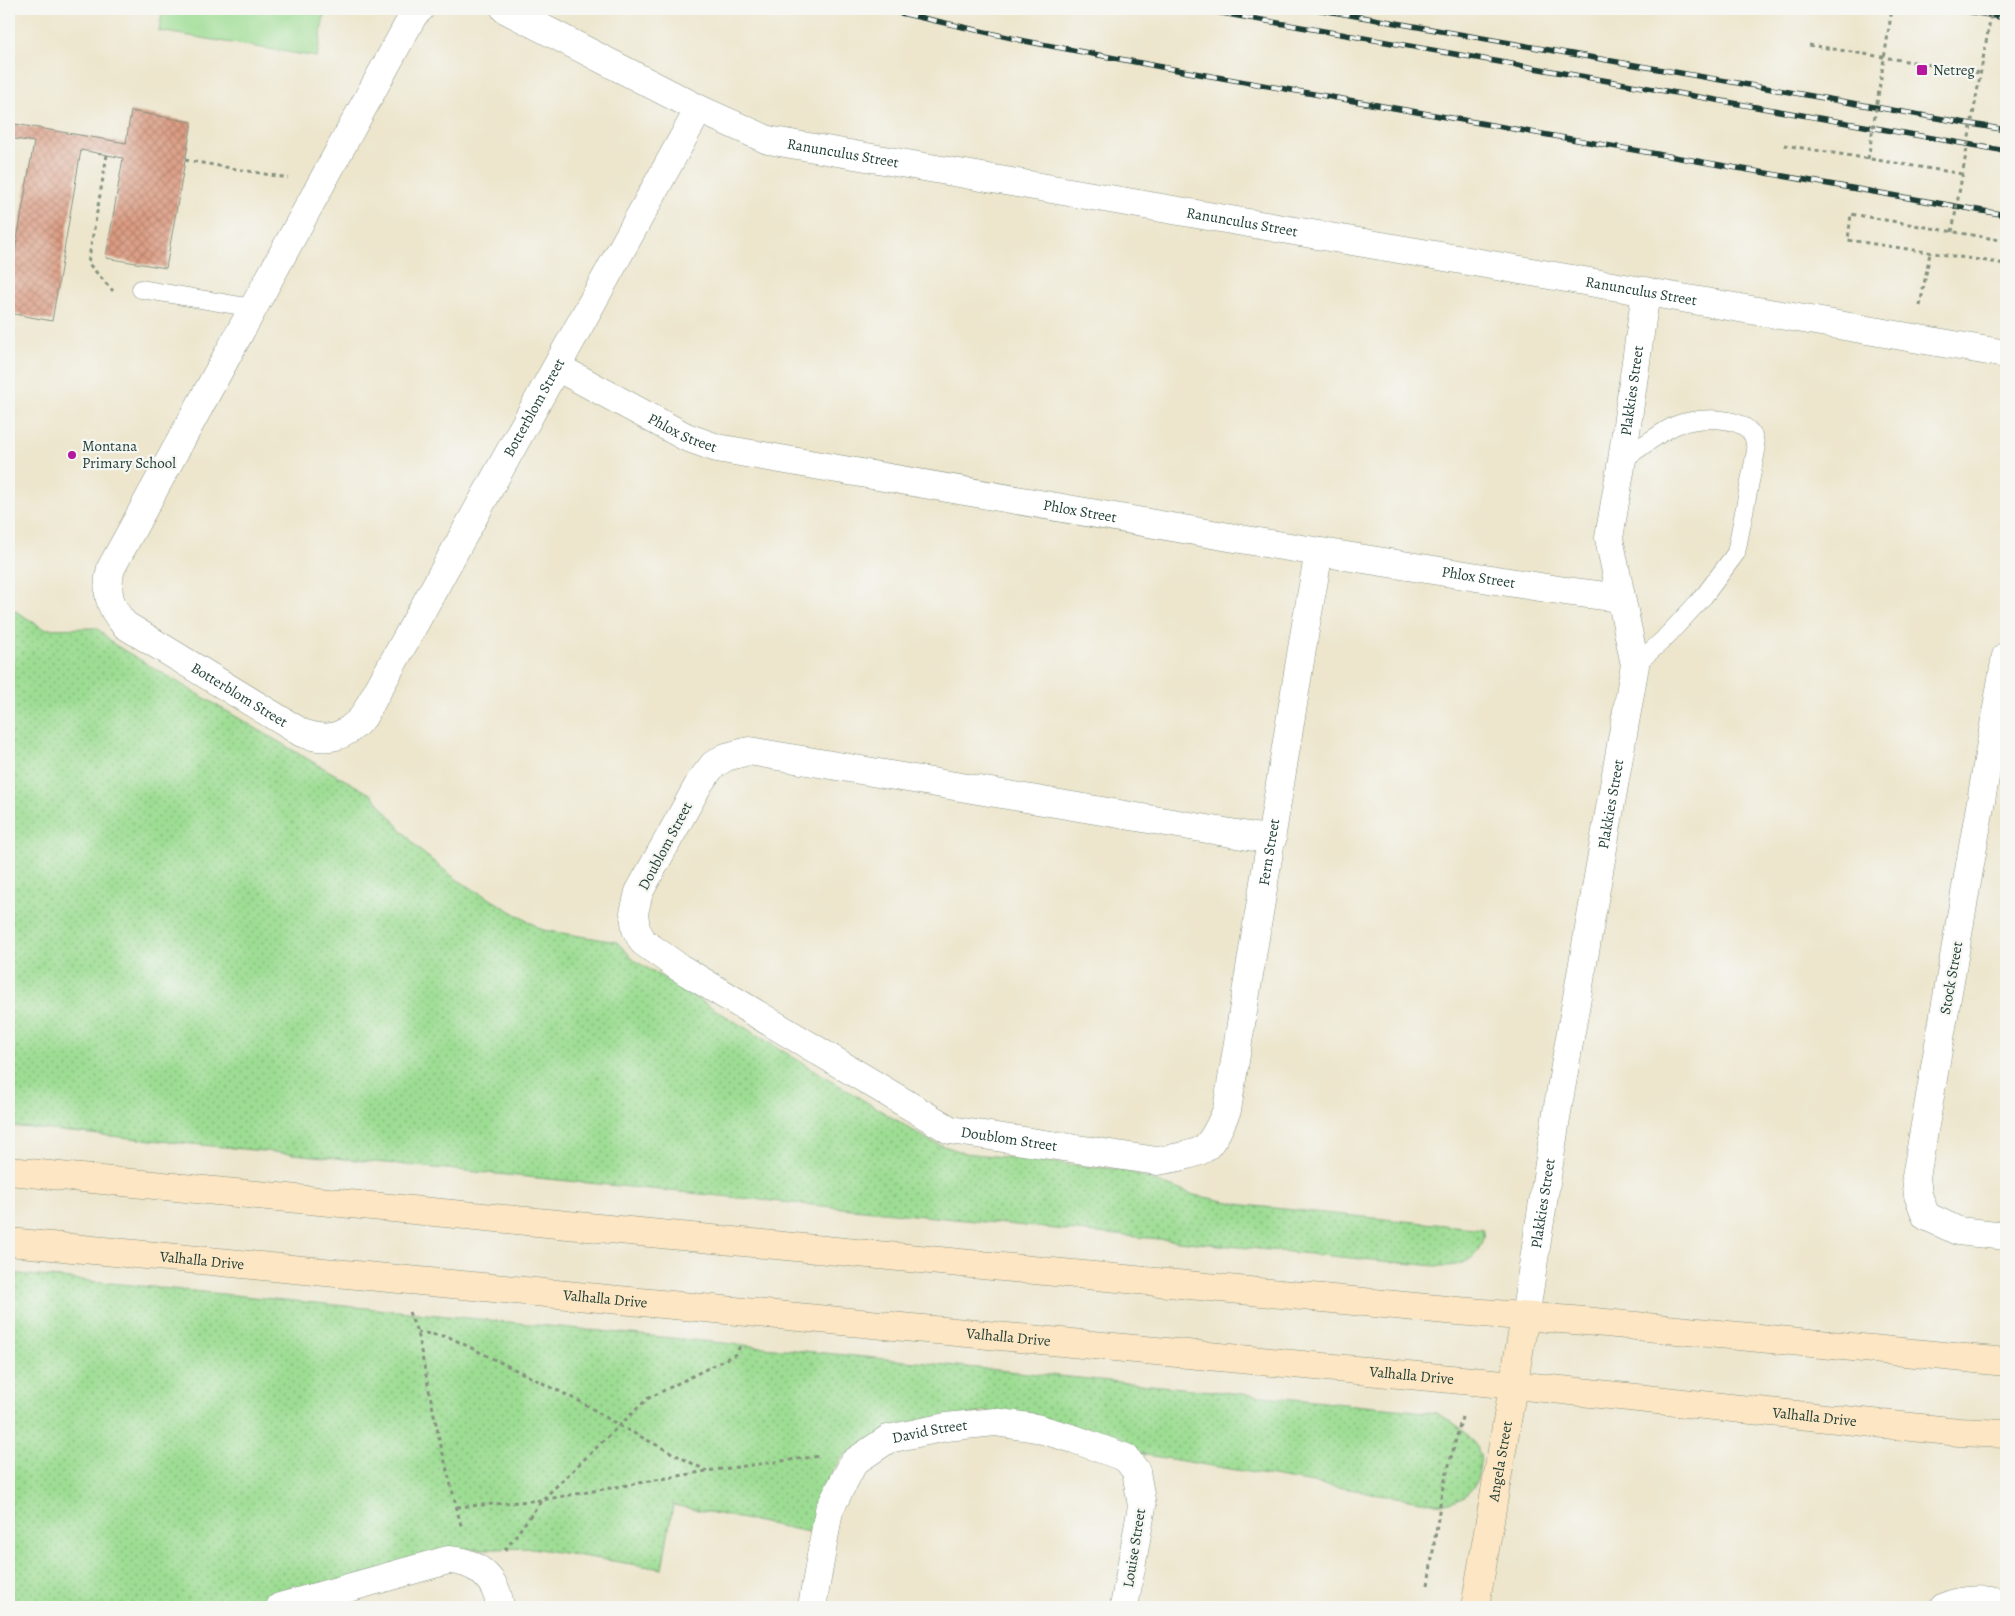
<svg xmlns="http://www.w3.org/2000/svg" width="2015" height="1616" font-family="Alegreya,serif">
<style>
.green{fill:url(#green-dots);stroke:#5e8d64}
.pitch{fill:#9ddd93;stroke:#5e8d64}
.building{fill:url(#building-cross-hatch)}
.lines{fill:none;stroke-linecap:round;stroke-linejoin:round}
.lane-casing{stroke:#869280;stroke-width:19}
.street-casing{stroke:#869280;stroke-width:29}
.secondary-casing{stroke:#869280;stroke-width:29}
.path{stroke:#869280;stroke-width:3;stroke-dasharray:4 4;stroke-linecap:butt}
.lane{stroke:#fff;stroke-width:18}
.street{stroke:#fff;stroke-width:28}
.secondary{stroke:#fce6c4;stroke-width:28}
.rail-casing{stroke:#1f3d34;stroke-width:5.5}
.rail{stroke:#f6f6f2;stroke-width:4;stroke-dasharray:11;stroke-linecap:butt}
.path-bridge{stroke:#869280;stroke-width:3;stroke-dasharray:4 4;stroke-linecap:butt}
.poi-dot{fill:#b5179e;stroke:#f6f6f2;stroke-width:2}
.labels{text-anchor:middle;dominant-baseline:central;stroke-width:4.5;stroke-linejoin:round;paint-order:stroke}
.poi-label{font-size:15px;fill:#1f3d34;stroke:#f6f6f2;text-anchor:start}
.street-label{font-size:15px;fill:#1f3d34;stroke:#f6f6f2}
</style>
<defs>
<pattern id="green-dots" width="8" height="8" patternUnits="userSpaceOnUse" patternTransform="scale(1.25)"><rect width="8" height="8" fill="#9ddd93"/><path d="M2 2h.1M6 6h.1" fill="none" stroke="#7fb479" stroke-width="1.8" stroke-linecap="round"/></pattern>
<pattern id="building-cross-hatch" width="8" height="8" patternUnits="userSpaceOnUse" patternTransform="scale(1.25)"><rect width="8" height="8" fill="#dc9b82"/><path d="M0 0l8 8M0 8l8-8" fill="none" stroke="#b2806b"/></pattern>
</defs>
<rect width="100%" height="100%" fill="#f6f6f2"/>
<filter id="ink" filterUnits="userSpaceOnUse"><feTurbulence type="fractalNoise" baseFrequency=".02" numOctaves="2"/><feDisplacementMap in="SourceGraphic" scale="10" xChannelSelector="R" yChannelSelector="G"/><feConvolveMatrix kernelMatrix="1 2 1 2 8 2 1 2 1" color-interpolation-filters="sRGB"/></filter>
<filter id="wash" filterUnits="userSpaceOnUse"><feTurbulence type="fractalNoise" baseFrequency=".0096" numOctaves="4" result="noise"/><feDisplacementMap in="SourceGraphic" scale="20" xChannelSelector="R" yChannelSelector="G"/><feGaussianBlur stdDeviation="1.12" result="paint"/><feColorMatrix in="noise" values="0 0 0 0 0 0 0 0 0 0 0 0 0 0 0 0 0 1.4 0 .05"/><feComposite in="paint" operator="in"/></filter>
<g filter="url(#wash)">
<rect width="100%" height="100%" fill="#ede6cd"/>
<g class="green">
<path d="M9,607L44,629L97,628L115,645L311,761L372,795L419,850L456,879L543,930L617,942L634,960L932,1142L965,1153L1124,1170L1194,1195L1244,1205L1484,1229C1480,1278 1437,1265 1402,1263L9,1126Z"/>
<path d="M9,1273L1436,1413C1454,1422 1473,1434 1480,1455C1481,1459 1480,1465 1479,1470C1476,1495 1455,1505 1432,1503L1135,1453L1109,1433L984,1411L844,1456C823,1478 819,1504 814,1533L673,1505L662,1569L532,1548L452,1550L249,1607H9Z"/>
</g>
<path class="pitch" d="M163,9H325L317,57L159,31Z"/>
<g id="blocks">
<path class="building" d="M131,111L192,122L166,268L106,258L123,158L81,150L52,321L9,313V286L34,142L9,138V123L126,143Z"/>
</g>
</g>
<g filter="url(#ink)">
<use href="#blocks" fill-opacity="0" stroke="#869280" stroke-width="1"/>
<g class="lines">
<g class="lane-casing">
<g id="lane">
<path d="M141,289L253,308"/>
<path d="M1622,460C1639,449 1656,435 1674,426C1694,417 1741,414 1753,436C1755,440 1755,446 1756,451L1736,553L1704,596L1663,640L1635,665"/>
</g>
</g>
<g class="street-casing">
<g id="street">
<path id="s1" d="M420,9L414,14L111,568C105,591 109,607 125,625L302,733C328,742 344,738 363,717L699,109"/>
<path id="s2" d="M505,9L699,109L768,140L2006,354"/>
<path id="s3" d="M557,367L686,437L717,448L1258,542L1565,591L1621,598"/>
<path d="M2006,656L1916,1177L1918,1195L1926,1216L1958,1231L2006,1236"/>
<path id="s4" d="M1272,840L749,751L726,757L713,765L700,782L639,892L634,913L636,929L643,942L680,968L950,1130L1157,1161C1169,1159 1197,1155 1206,1147C1216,1137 1221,1123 1227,1110L1306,624L1319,552"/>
<path id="s5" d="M1525,1317L1558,1106L1635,665L1609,538L1622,460L1646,291"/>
<path d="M280,1607L448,1560C477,1561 497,1579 500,1607"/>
<path id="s6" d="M812,1607L829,1510L854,1462L888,1439L946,1427L995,1422L1036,1428L1074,1439L1126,1458L1136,1471L1142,1506L1124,1607"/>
<path d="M1944,1607C1964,1598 1984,1600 2006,1602"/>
</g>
</g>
<g class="secondary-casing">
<g id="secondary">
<path d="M9,1171L1457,1311L1585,1321L2006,1362"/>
<path id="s7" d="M9,1242L1514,1385L1959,1432L2006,1434"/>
<path id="s8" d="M1475,1607L1525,1317"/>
</g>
</g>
<g class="path">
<path d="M1809,45L1980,73"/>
<path d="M1784,145L1963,174"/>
<path d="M107,155L88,263L113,291"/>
<path d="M185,160L288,178"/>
<path d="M2006,241L1851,214L1848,240L2006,264"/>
<path d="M1920,306L1930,253"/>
<path d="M409,1312L417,1332L439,1438L462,1529"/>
<path d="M417,1332L449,1337L583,1403L620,1426L707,1471"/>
<path d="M457,1507L542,1500L707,1471L820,1456"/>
<path d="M505,1550L542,1500L647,1399L736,1354L741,1344"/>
<path d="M1428,1585L1442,1491L1462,1417"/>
</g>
<use href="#lane" class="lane"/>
<use href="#street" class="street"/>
<use href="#secondary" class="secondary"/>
<g class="rail-casing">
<g id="rail">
<path d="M883,9L1025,41L1188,72L2006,215"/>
<path d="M1199,9L2006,151"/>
<path d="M1316,9L2006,130"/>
<path d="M1955,9L2006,18"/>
</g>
</g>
<use href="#rail" class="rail"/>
<g class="path-bridge">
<path d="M1868,159L1892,9"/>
<path d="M1952,232L1992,9"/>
</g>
</g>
</g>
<g class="poi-dot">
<rect x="1916" y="64" width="12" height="12" rx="2.5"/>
<circle cx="72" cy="455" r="5"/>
</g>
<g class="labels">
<g class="poi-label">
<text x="1933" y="70">Netreg</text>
<text x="82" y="446">Montana<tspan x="82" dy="17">Primary School</tspan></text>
</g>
<g class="street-label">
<text stroke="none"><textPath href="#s2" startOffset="370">Ranunculus Street</textPath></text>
<text stroke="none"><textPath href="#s2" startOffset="775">Ranunculus Street</textPath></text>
<text stroke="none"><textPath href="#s2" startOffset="1180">Ranunculus Street</textPath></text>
<text stroke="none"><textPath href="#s5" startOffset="940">Plakkies Street</textPath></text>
<text stroke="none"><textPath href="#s1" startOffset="1330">Botterblom Street</textPath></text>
<text stroke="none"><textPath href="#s3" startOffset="142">Phlox Street</textPath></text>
<text stroke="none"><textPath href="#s3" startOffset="548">Phlox Street</textPath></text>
<text stroke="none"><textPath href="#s3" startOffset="952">Phlox Street</textPath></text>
<text stroke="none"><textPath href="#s1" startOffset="835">Botterblom Street</textPath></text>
<text stroke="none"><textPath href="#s5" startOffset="520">Plakkies Street</textPath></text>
<text transform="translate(665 846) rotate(-62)">Doublom Street</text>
<text stroke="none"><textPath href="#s4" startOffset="1694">Fern Street</textPath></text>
<text transform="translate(1951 978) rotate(-80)">Stock Street</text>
<text stroke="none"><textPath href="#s4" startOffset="1189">Doublom Street</textPath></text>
<text stroke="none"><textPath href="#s5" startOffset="115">Plakkies Street</textPath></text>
<text stroke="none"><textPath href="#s7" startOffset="194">Valhalla Drive</textPath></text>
<text stroke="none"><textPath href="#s7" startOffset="599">Valhalla Drive</textPath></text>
<text stroke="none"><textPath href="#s7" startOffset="1004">Valhalla Drive</textPath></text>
<text stroke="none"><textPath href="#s7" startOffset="1409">Valhalla Drive</textPath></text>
<text stroke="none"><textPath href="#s7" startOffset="1814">Valhalla Drive</textPath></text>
<text stroke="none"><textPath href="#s6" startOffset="236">David Street</textPath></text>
<text stroke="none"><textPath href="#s8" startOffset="148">Angela Street</textPath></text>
<text transform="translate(1134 1548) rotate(-81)">Louise Street</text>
</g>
</g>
<rect width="2015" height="1616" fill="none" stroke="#f6f6f2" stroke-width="30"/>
</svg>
